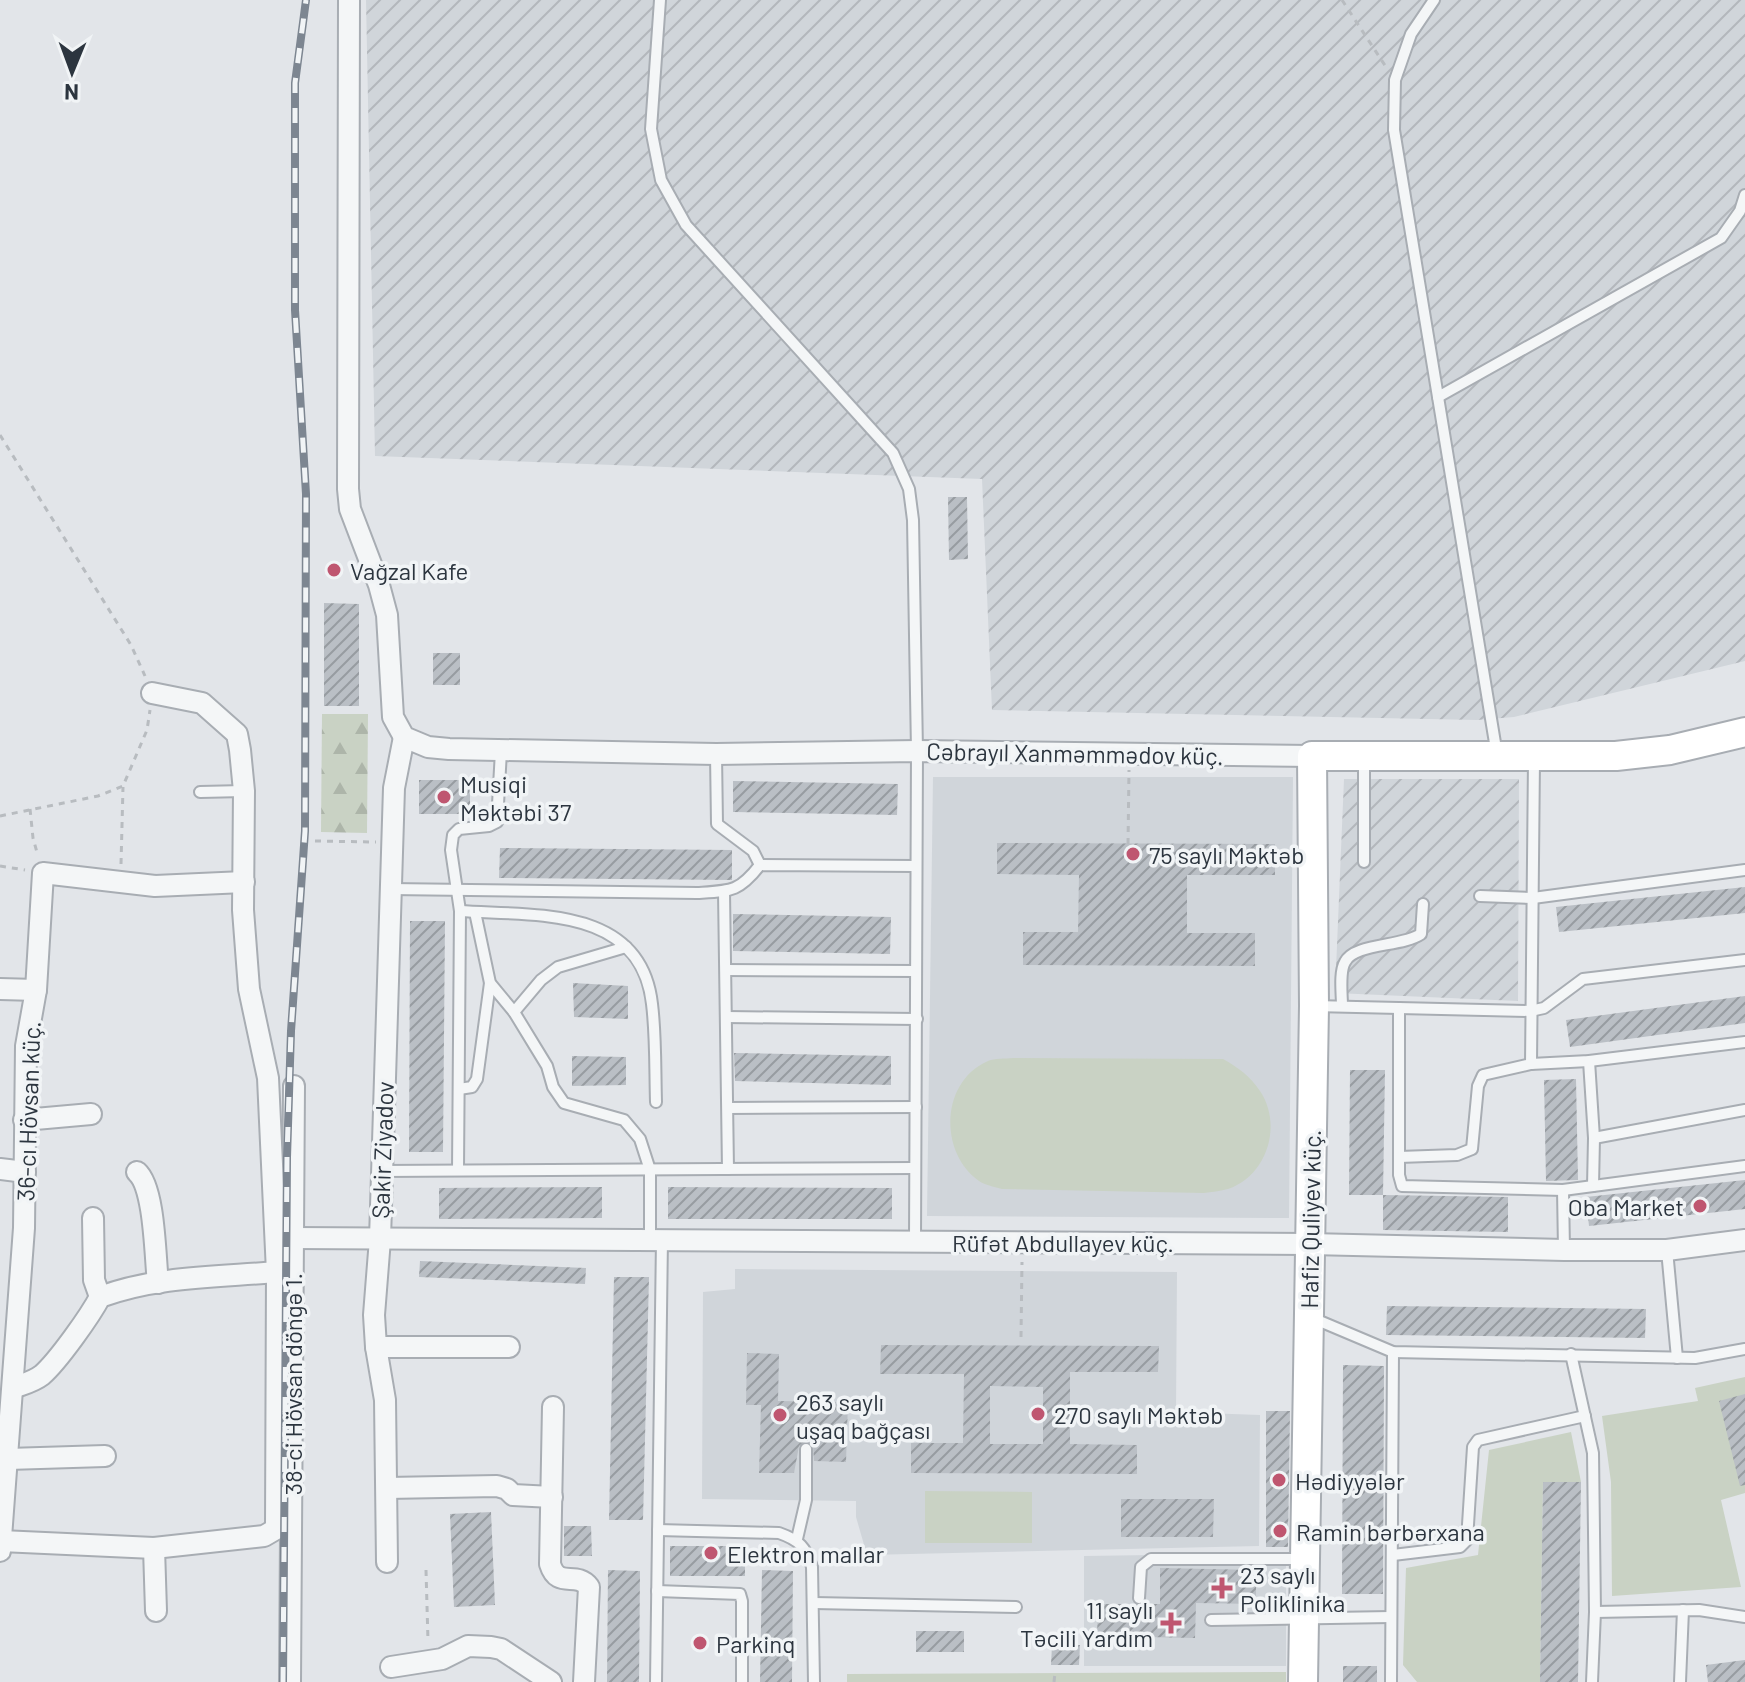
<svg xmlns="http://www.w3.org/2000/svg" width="1745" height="1682" font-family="Barlow,sans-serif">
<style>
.built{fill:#d0d5da}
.industrial{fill:url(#industrial-furrows)}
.forest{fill:url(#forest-firs)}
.green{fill:#c9d2c4}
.building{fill:url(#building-hatch);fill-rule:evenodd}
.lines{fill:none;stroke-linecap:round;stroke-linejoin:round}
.lane-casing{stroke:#a8adb3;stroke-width:14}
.street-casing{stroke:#a8adb3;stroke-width:24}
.secondary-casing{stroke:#a8adb3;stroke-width:32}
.path{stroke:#b8bcc0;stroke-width:3;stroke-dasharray:6 6;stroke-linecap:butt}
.lane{stroke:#f4f6f7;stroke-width:10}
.street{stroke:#f4f6f7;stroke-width:20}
.secondary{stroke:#fff;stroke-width:28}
.rail-casing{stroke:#7d8691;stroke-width:8}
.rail{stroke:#f1f4f6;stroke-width:5;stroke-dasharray:15;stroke-linecap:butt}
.poi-dot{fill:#bf5670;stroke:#f1f4f6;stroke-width:3}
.labels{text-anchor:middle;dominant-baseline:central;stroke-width:7;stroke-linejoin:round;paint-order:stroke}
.poi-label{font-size:24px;fill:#2c353f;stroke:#f1f4f6;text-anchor:start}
.street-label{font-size:24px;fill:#2c353f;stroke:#f1f4f6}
</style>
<defs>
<pattern id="industrial-furrows" width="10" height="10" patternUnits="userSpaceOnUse" patternTransform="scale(2)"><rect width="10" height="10" fill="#d0d5da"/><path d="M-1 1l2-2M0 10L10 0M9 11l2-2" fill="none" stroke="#b3b7bc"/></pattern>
<pattern id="forest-firs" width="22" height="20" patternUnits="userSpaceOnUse" patternTransform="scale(2)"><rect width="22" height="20" fill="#c9d2c4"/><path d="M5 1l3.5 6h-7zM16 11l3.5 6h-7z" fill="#adb5a9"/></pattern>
<pattern id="building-hatch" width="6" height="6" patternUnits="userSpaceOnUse" patternTransform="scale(2)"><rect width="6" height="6" fill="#babfc5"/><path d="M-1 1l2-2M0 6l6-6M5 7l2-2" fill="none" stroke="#979ca1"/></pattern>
</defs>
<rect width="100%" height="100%" fill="#e2e5e9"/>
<g class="built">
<path d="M933,777H1293L1289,1218L927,1216Z"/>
<path d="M735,1269L1177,1272L1176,1412L1260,1415L1259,1546L867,1555L856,1517V1501L702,1499L703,1292L735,1289Z"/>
<path d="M1286,1553V1666H1084V1556Z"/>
</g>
<g class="industrial">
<path d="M366,0H1745V661L1514,717L1477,720L992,710L982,479L375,456Z"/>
<path d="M1344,779H1519L1518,1001L1335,993Z"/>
</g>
<path class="forest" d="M322,714H368L367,833L321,832Z"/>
<g class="green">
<path d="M1013,1058L1223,1059C1239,1068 1250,1076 1260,1091C1283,1125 1267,1176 1228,1189C1221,1191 1211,1192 1204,1193L1002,1189C995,1187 985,1185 979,1181C938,1152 941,1081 988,1061C995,1058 1005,1059 1013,1058Z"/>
<path d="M1745,1377V1493L1721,1500L1741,1587L1612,1596L1611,1482L1602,1416L1698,1401L1695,1388Z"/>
<path d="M1571,1432L1581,1482H1543L1540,1682H1417L1403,1665L1406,1568L1478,1555L1489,1450Z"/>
<path d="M925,1491L1032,1492V1543H925Z"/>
<path d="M1286,1672V1682H847V1674Z"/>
</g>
<g class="building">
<path d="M948,497H967L968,559L949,560Z"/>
<path d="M324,603L359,604V706H324Z"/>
<rect x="433" y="653" width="27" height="32"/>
<rect x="419" y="780" width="51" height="34"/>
<path d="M733,781L898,784L897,815L733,812Z"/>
<path d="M997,843L1275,844V875H1187V933H1255V966L1023,965V932H1078L1079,875L997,874Z"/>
<path d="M500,848L732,850V880L499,878Z"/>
<path d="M1745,887V913L1559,932L1556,907Z"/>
<path d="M733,914L891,917L890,954L733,951Z"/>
<path d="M410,921H445L443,1152H409Z"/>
<path d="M573,983L628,986V1019L574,1017Z"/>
<path d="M1745,996V1023L1570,1047L1566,1020Z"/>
<path d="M734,1053L891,1056V1085L735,1081Z"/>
<path d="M572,1056L626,1057V1085L572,1086Z"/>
<path d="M1350,1070H1385L1383,1195H1349Z"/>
<path d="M1576,1079L1578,1180L1546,1181L1544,1080Z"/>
<path d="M1745,1180V1209L1589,1226L1586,1197Z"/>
<path d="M602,1187V1218L439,1219V1188Z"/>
<path d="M668,1187L892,1188V1219H668Z"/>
<path d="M1383,1195L1508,1197V1232L1383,1230Z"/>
<path d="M420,1261L586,1268L585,1284L419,1277Z"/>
<path d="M614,1277H649L643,1520H609Z"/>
<path d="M1387,1306L1646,1309L1645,1338L1386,1335Z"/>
<path d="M881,1345L1159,1346L1158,1372H1070V1444L1137,1445V1474L911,1473V1443H963L964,1374H880ZM990,1386L1043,1387V1444H990Z"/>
<path d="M747,1353L779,1354L778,1401L848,1402L846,1462L814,1461L813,1446L805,1441L799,1446L794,1473H759L761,1405H746Z"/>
<path d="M1343,1365L1384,1366L1383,1594H1342Z"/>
<path d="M1745,1394V1485L1740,1486L1719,1401Z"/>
<path d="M1266,1411H1290L1288,1547H1266Z"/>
<path d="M1543,1482H1581L1578,1682H1540Z"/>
<path d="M1121,1499H1214L1213,1537H1121Z"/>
<path d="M491,1512L495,1605L454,1607L450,1514Z"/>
<path d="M564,1526H591L592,1556H564Z"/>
<rect x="670" y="1546" width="75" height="30"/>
<path d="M1160,1568L1256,1570V1604L1196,1603L1195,1638L1097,1636L1098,1604H1160Z"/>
<path d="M608,1570L640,1571L639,1682H607Z"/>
<path d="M762,1570L793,1571L792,1682H760Z"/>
<rect x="916" y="1631" width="48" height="21"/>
<path d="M1052,1645H1080L1079,1665H1051Z"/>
<path d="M1745,1660V1682H1708L1706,1665Z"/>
<rect x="1343" y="1666" width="34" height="16"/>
</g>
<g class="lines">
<g class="lane-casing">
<g id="lane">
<path d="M660,0L651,129L661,180L686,225L893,453L909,489L913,520L917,751L915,1241"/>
<path d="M1434,0L1411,34L1395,80L1394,130L1497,755"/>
<path d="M1438,397L1721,238L1740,211L1745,195"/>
<path d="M716,754L717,824L753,851L760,865"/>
<path d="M1534,759L1531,1064L1589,1061L1745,1042"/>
<path d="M200,792L244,791"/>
<path d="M1364,862V758"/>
<path d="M390,889L697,893C731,891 739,892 760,865L915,866"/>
<path d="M724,892L728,1169"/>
<path d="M1480,896L1533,898L1745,870"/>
<path d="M460,911C533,916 641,905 652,1004C656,1036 655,1070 656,1102"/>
<path d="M475,912L490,983L514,1012L547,1066L553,1087L564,1103L624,1120L640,1139L650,1170V1239"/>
<path d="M726,970L916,971"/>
<path d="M1314,1006L1530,1011L1544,1008L1583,979L1745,960"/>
<path d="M1342,1006C1342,994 1339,972 1345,962C1354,943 1402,947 1421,934L1423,904"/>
<path d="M1399,1008V1175L1402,1186L1563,1190L1745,1166"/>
<path d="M514,1012L541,980L558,967L626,947"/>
<path d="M727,1017L917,1019"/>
<path d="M1589,1061L1594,1138L1593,1186"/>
<path d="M459,1089L472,1087L477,1079L490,983"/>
<path d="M728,1108L916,1107"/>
<path d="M1594,1138L1745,1110"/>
<path d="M1399,1157L1457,1155L1472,1149L1478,1086L1483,1075L1531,1064"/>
<path d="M458,1170L460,911L451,850L453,835L459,829L489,826L497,822L501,751"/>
<path d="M381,1171L915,1168"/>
<path d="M1563,1190L1564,1250"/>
<path d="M1667,1250L1677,1358"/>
<path d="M1310,1317L1393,1352L1695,1358L1745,1349"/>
<path d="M1571,1354L1593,1453L1595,1612L1592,1682"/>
<path d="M658,1530L779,1533C799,1540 806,1547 812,1567L814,1682"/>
<path d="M797,1539L806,1500V1449"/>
<path d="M1393,1555L1460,1547L1467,1540L1473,1447L1478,1440L1585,1416"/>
<path d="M657,1591L740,1594L742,1601V1682"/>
<path d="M1139,1598L1141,1567L1151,1559H1302"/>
<path d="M814,1603L1016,1607"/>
<path d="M1595,1612L1699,1610L1745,1617"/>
<path d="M1211,1620L1391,1617"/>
<path d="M656,1682L662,1239"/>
<path d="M1391,1682L1393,1352"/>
<path d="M1680,1682L1683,1610"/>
</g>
</g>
<g class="street-casing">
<g id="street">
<path d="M349,0L348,489L350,509L379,585L387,615L393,717L404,737L428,747L449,749L716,754L917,751L1312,756"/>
<path d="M0,989L36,990"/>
<path d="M24,1120L91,1114"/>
<path d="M0,1169L25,1172"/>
<path d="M137,1172C155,1188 155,1258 158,1283"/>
<path d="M93,1218L94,1280L100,1297"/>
<path d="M293,1238L1310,1244L1564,1250H1667L1745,1240"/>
<path d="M376,1347H509"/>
<path d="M13,1388C23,1384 33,1382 42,1375C58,1361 90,1316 100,1297C156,1276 219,1277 277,1272"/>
<path d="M553,1407L550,1564C558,1590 576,1570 589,1587L584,1682"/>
<path d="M8,1459L105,1456"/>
<path d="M387,1488L497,1486L507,1489L513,1495L552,1497"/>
<path d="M1,1541L154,1548L264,1536L276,1529L277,1272L268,1078L249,989L243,910L244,791L240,750L237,734L202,703L152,693"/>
<path d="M154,1548L156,1611"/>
<path d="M0,1551L24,1228L26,1046L36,990L43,873L155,886L244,882"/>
<path d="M387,1562L385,1400L376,1347L374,1315L380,1239L394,788L404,737"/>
<path d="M391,1667L442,1659L468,1646L491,1647L501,1649L551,1682"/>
<path d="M290,1682L294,1086"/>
</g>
</g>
<g class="secondary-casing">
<path id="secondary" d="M1303,1682L1314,1006L1312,756H1616L1670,750L1745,732"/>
</g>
<g class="path">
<path d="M1342,0L1386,67"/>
<path d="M0,435L131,645L145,676"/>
<path d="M30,809L33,838L38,856"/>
<path d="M0,816L98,796L123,786L147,730L150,710"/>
<path d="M315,841L376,842"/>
<path d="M1128,844L1129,770"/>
<path d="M121,864L123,787"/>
<path d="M0,866L25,870"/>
<path d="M1021,1337L1022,1262"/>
<path d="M426,1570L428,1641"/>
<path d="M1054,1682L1055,1673"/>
</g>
<use href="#lane" class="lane"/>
<use href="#street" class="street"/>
<use href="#secondary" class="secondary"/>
<g class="rail-casing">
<path id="rail" d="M283,1682L287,1157L291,1031L305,831L306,494L295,310V83L306,0"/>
</g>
<use href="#rail" class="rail"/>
</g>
<g class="poi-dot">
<circle cx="334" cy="570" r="8"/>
<circle cx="444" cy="797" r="8"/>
<circle cx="1133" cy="854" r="8"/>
<circle cx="1700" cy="1206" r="8"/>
<circle cx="1038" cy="1414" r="8"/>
<circle cx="780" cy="1415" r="8"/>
<circle cx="1279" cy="1480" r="8"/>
<circle cx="1280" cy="1531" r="8"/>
<circle cx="711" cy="1553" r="8"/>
<path d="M1218 1576h8v8h8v8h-8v8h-8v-8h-8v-8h8z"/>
<path d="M1167 1611h8v8h8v8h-8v8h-8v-8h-8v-8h8z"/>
<circle cx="700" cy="1643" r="8"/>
</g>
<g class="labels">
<g class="poi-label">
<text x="350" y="570">Vağzal Kafe</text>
<text x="460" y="783">Musiqi<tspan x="460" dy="28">Məktəbi 37</tspan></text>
<text x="1149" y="854">75 saylı Məktəb</text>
<text x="1684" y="1206" text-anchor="end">Oba Market</text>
<text x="796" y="1401">263 saylı<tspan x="796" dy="28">uşaq bağçası</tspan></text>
<text x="1054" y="1414">270 saylı Məktəb</text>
<text x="1295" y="1480">Hədiyyələr</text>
<text x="1296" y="1531">Ramin bərbərxana</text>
<text x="727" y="1553">Elektron mallar</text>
<text x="1240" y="1574">23 saylı<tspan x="1240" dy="28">Poliklinika</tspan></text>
<text x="1153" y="1609" text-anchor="end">11 saylı<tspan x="1153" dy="28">Təcili Yardım</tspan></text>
<text x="716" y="1643">Parkinq</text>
</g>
<g class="street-label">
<text transform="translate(1075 753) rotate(1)">Cəbrayıl Xanməmmədov küç.</text>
<text transform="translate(28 1111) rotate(-88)">36-cı Hövsan küç.</text>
<text transform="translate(382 1150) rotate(-88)">Şakir Ziyadov</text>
<text transform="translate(1310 1219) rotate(-89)">Hafiz Quliyev küç.</text>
<text x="1063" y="1242">Rüfət Abdullayev küç.</text>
<text transform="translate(292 1384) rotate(-90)">38-ci Hövsan döngə 1.</text>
</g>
</g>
<g transform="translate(72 72) rotate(181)" stroke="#f1f4f6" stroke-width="6" paint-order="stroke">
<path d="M0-6L14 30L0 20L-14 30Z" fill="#2c353f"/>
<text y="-12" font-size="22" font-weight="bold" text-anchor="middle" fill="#2c353f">N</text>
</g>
</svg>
